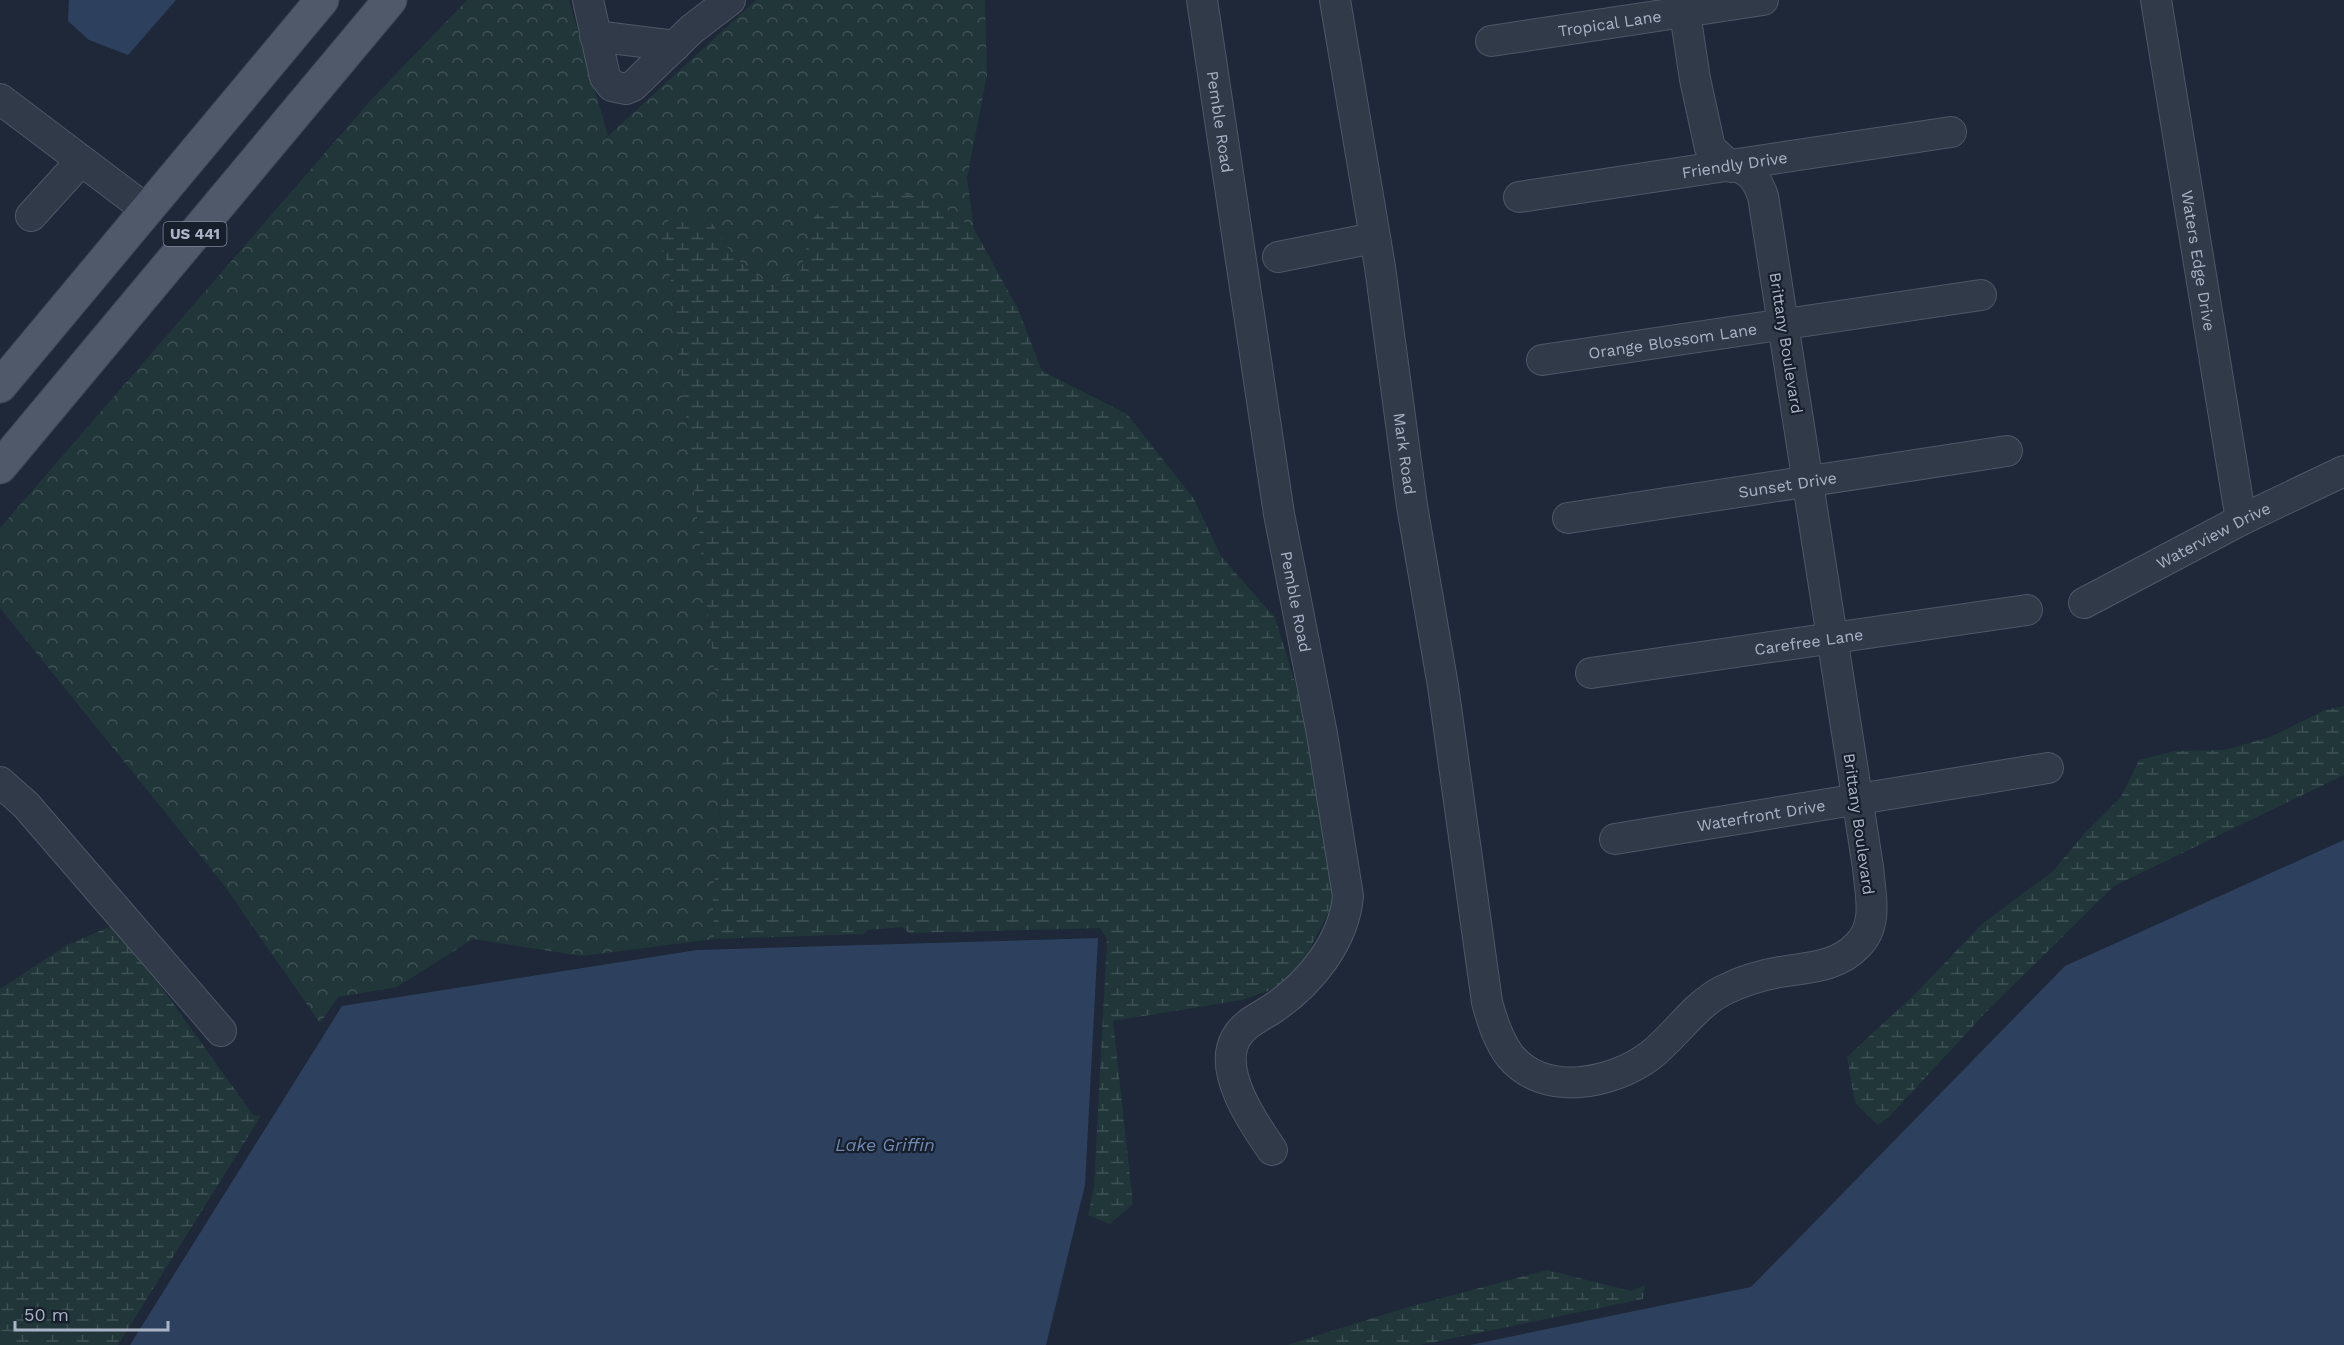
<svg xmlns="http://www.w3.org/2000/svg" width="2344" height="1345" font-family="'Work Sans',sans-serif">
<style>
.forest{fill:url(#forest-crowns)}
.wetland{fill:url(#wetland-marsh)}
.water{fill:#2d415f}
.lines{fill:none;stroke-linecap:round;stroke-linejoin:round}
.minor-casing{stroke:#4f5767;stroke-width:32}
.major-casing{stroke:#3b4352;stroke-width:35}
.minor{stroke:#313a49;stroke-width:30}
.major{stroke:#4f5969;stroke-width:33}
.labels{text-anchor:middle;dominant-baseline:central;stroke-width:4.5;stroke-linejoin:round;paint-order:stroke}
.shield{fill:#171f2d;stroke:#7f8798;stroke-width:1.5}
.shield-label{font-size:15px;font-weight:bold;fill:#abb4c6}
.street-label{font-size:16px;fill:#abb4c6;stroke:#171f2d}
.water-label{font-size:18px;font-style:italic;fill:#708ab2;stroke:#171f2d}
</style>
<defs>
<pattern id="forest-crowns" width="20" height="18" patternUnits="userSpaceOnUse" patternTransform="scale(1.5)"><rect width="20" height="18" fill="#203639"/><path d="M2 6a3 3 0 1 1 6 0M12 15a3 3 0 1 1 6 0" fill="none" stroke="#3e5154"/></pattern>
<pattern id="wetland-marsh" width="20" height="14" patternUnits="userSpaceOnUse" patternTransform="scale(1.5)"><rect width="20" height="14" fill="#203639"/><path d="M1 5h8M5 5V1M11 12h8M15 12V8" fill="none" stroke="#3e5154"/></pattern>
</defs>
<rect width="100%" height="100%" fill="#1e2838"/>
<path class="forest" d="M467,0H569L608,136L756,0H985L987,76L967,178L974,229L929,197L814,216L801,271L769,285L733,256L709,220L660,237L670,275L724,757L713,899L714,939L582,956L473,939L397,987L338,997L320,1023L223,884L0,608V528L370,101Z"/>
<g class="wetland">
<path d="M862,190L929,197L974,229L1018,309L1042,371L1127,414L1194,499L1221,556L1275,618L1333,805L1332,906L1292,983L1242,1000L1113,1021L1133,1204L1110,1224L1088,1215L1094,1186L1107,939L1100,928L909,933L902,927L868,930L865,934L714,939L713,899L724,757L670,275L660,237L670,218L710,220L733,256L769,285L801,270L814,216Z"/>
<path d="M2344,706V775L2114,886L1985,1013L1889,1117L1878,1125L1855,1103L1847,1057L1916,993L1982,924L2052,872L2085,833L2121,797L2139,760L2175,751L2224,750L2270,737L2325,710Z"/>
<path d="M116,924L253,1115L261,1116L118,1345H0V989L67,945Z"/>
<path d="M1547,1270L1631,1291L1645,1285L1643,1299L1420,1345H1287L1405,1308Z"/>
</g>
<g class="water">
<path d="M69,0H176L128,55L89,40L68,21Z"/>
<path d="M2344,840V1345H1470L1751,1287L2065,966Z"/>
<path d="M1098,938L1085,1185L1046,1345H130L342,1006L697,950Z"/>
</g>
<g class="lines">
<g class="minor-casing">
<g id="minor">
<path d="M588,0L605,77L612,86L626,89L633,86L692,29L730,0"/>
<path id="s1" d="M1202,0L1279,514L1322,734L1348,896C1344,941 1311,982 1275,1007C1261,1017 1245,1022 1236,1038C1217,1071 1254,1124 1272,1150"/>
<path id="s2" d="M1335,0L1380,267L1412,506L1443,686L1487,1002C1492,1021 1498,1040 1510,1056C1545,1098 1613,1084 1651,1055C1676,1035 1694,1006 1722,991C1742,981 1765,974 1787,971C1813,967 1838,966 1858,945C1879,924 1870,893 1868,867L1763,196C1757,180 1752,172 1736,166"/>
<path d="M1683,0L1695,79L1710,148L1731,167"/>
<path id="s3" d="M2156,0L2241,520"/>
<path d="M595,36L675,46"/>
<path id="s4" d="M1491,41L1763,0"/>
<path d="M0,99L147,210"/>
<path id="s5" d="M1519,197L1951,132"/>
<path d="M31,216L80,162"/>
<path d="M1278,257L1374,238"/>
<path id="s6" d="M1542,360L1981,295"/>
<path id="s7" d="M1568,518L2007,451"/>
<path id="s8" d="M2084,603L2241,520L2344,471"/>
<path id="s9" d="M1591,673L2027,610"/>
<path d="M0,782L26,805L221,1031"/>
<path id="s10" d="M1615,839L2048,768"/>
</g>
</g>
<g class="major-casing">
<g id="major">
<path d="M0,386L322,0"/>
<path d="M0,467L390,0"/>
</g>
</g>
<use href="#minor" class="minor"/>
<use href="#major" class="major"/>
</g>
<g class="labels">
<rect class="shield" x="163.5" y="222" width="63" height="24" rx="4.5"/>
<g class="shield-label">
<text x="195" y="234">US 441</text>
</g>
<g class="street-label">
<text stroke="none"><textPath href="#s4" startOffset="120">Tropical Lane</textPath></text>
<text stroke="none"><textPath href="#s1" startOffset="123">Pemble Road</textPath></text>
<text stroke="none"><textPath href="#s5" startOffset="218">Friendly Drive</textPath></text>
<text stroke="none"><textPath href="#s3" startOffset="264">Waters Edge Drive</textPath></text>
<text stroke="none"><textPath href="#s6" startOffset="132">Orange Blossom Lane</textPath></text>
<text transform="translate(1786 343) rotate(81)">Brittany Boulevard</text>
<text stroke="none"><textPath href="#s2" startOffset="459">Mark Road</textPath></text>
<text stroke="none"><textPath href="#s7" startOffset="222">Sunset Drive</textPath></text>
<text stroke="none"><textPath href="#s8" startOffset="146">Waterview Drive</textPath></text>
<text stroke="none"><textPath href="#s1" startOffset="609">Pemble Road</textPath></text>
<text stroke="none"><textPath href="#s9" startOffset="220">Carefree Lane</textPath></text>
<text stroke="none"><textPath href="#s10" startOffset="148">Waterfront Drive</textPath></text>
<text transform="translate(1859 824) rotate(82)">Brittany Boulevard</text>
</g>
<g class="water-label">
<text x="885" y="1144">Lake Griffin</text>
</g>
</g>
<path d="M15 1321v9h153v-9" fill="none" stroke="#abb4c6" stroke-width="3"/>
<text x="24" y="1321" font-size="18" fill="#abb4c6" stroke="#171f2d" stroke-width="4.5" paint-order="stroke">50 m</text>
</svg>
